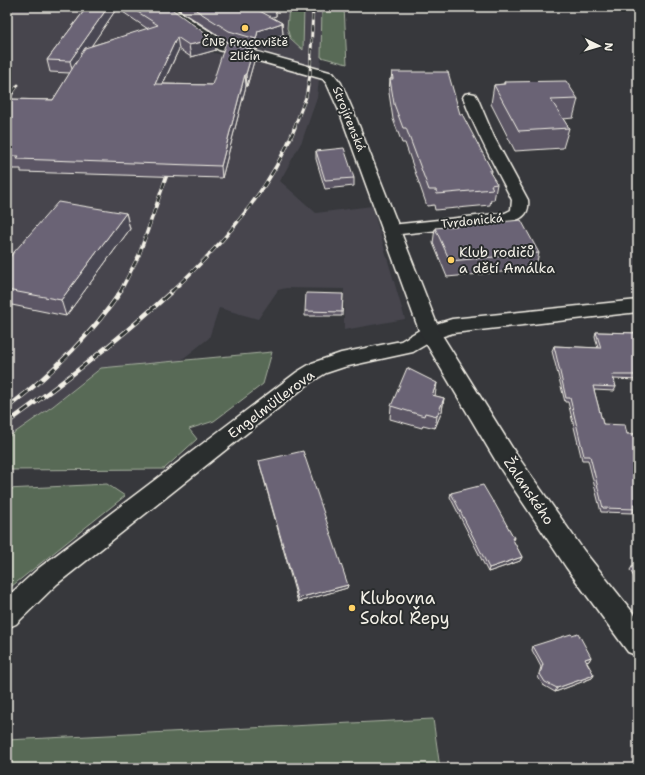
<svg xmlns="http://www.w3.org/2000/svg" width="645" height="775" font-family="'Shantell Sans',sans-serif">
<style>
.built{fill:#46454d}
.green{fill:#586b56;stroke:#a6ae9f}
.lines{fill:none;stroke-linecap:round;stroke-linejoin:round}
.minor-casing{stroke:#f4f1e8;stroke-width:3}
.tertiary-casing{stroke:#f4f1e8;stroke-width:3}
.minor{fill:#2a2d2e;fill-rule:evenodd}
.tertiary{fill:#2a2d2e;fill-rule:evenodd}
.rail-far2-casing{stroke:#f4f1e8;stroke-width:3}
.rail-far1-casing{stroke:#f4f1e8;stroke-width:3.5}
.rail-casing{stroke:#f4f1e8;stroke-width:4.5}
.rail-far2{stroke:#2a2d2e;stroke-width:2;stroke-dasharray:5.5;stroke-linecap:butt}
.rail-far1{stroke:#2a2d2e;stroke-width:2.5;stroke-dasharray:7;stroke-linecap:butt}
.rail{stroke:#2a2d2e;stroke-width:3;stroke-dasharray:9;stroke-linecap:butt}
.wall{fill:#5b5665;stroke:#f4f1e8;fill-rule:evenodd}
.shaded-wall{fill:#4a4652;stroke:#f4f1e8}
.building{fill:#6a6475;stroke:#f4f1e8}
.poi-dot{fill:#ffd166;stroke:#2a2d2e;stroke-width:1.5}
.labels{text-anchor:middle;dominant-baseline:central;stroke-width:4;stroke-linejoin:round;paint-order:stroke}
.far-poi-label{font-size:12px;fill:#f4f1e8;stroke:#2a2d2e}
.far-street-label{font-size:12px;fill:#f4f1e8;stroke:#2a2d2e}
.poi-label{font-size:14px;fill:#f4f1e8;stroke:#2a2d2e;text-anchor:start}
.street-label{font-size:14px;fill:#f4f1e8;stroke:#2a2d2e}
.near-poi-label{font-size:17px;fill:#f4f1e8;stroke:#2a2d2e;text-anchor:start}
</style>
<rect width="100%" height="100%" fill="#37383c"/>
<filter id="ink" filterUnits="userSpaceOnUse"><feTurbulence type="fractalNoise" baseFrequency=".025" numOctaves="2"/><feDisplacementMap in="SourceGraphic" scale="8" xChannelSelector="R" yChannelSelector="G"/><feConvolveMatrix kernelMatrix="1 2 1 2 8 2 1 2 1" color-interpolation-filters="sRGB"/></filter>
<g filter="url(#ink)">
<path class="built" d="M7,7H152L210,52L300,73L301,64L244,49L220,41L172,7H289L288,28L303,49L304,7H322V50L317,98L302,141L280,181L316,213L372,206L405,319L344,330V289L286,288L278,290L258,319L219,308L209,338L180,361L101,368L53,406L7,438Z"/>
<g class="green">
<path d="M289,7H304L303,50L290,38L287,28Z"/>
<path d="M322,7H344L347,64L321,57Z"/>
<path d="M272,352L263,384L214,421L189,429L197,439L164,469L7,470V438L53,406L101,368Z"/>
<path d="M107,484L125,496L7,590V489Z"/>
<path d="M433,719L440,768H7V740Z"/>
</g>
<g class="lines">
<g class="minor-casing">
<g id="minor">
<path d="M470,93L475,94L477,97L494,137L528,200C530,217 519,220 505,223L391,235L385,234L382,230L385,226L391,225L505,213L511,210L512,200C495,166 476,133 463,97L465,94Z"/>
<path d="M638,300V312L453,333L437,338L413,352L344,367L326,373L311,382L57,584L16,624L7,628V597L39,568L297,372L312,363L341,353L401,341L423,328L452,319Z"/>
</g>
</g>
<g class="tertiary-casing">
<path id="tertiary" d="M158,7H172L229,44L333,73L341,83L354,113L440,332L516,454L584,551L638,619V656L628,652L566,567L500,468L420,333L340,113L327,84L323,79L219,50L208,44Z"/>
</g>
<use href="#minor" class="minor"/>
<use href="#tertiary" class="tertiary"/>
<g class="rail-far2-casing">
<g id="rail-far2">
<path d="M7,101L18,85"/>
<path d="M294,128L306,97L310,75L313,7"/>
</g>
</g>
<g class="rail-far1-casing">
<g id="rail-far1">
<path d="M120,292L139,255L170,166"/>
<path d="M171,292C220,247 271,189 295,127"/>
</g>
</g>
<g class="rail-casing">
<g id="rail">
<path d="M7,408C51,374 90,337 121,291"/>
<path d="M7,423C64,382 120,339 172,291"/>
</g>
</g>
<use href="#rail-far2" class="rail-far2"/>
<use href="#rail-far1" class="rail-far1"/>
<use href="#rail" class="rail"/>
</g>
<g class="wall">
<path d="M87,7H169L216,50L191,57L179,49L163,84L212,85L254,61L247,86H246L222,178L21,172V169H7V99L53,100L70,73L50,72L47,60ZM117,8L148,29L91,46Z"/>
<path d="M175,7H276V16L271,17L282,23L283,35L259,42L257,50L230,43Z"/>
<path d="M392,72L460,114L492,171L491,175L497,184L494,200H491L490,205L435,210L434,205L427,206L405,143H402L393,119L389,93L390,79H391Z"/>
<path d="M504,82L578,99L573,118L563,119L569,128L563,148L515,151L491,104L494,85L504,84Z"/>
<path d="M316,151L354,178V186L325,189L316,159Z"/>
<path d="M126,213L130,229L66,316L7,304V260Z"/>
<path d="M435,228L539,253L535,269L447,277L433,243Z"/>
<path d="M343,294L342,316H305V311Z"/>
<path d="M596,332L638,333V380L614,379L616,387L614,391L594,390L603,424L627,434H638V490H636L638,498V508H635L633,513L601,512L588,460H582L568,402H565L552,351L554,346L598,348L595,336Z"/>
<path d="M435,396L444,398L442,411L435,428L423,425L422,428L390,419L391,406Z"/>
<path d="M259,461L348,585L347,588L298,602L260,465Z"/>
<path d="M451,493L493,502L514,538L513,540L522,557L520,561L488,572L450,497Z"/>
<path d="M638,557V584L630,570Z"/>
<path d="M533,646L591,657L589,661L586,662L594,675L592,678L555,692L543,685L538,677L541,667L532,650Z"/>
</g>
<g class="shaded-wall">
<path d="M108,7H116L117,8L73,73L70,61Z"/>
<path d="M268,7H276V16L259,21L258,10Z"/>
<path d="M282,23L283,35L259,42L257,50L256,39L258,31Z"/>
<path d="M177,37L179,49L157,96L155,84Z"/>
<path d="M215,39L216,50L191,57L189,45Z"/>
<path d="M253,50L254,61L247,86L246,74Z"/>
<path d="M245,74L246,86L222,178L221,166Z"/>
<path d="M126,213L130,229L66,316L61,300Z"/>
<path d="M437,383L435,396L432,395Z"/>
<path d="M444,398L442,411L435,428L437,416Z"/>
<path d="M522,557L520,561L488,572L489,568Z"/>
<path d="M348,585L347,588L298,602V598Z"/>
<path d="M591,657L589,661L583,663L585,659Z"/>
<path d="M594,675L592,678L555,692L557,688Z"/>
</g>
<g class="building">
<path d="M87,7H108L70,61L47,60Z"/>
<path d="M130,7H169L206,34L215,39L189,45L177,37L155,84L212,85L226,42L253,50L246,74H245L221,166L17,159L19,156H7V99L53,100L85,48L158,25Z"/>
<path d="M191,7H268L258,10L282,23L258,31L256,39L229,31Z"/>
<path d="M392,72H448L460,114H462L492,171H489L497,184L491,185L493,189L437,194L436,190H429L406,128H403L394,104L390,79H393Z"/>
<path d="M566,81L578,99L551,100L569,128L519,131L494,85L505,84L504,82Z"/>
<path d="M344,148L354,178L325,180L316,151Z"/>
<path d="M58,202L126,213L61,300L7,290V260Z"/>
<path d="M521,220L539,253L450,261L435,228Z"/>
<path d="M306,293L343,294L342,312L305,311Z"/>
<path d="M596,332L638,333V375H612L616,387L593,386L603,424L625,425L627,434H638V486H635L638,498V504H634L636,509L603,508L590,456H584L570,398H566L554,346L601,348Z"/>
<path d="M407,368L437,383L432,395L444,398L437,416L425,413L424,416L391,406Z"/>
<path d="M303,451L348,585L298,598L259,461Z"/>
<path d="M483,485L493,502H494L514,538H512L522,557L489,568L451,493Z"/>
<path d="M578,633L591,657L585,659L594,675L557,688L545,682L540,674L543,664L533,646L571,634L572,635Z"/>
</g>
</g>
<g class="poi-dot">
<circle cx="245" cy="28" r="4"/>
<circle cx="451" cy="260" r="4"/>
<circle cx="352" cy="608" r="4"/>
</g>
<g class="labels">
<g class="far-poi-label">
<text x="245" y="42">ČNB Pracoviště<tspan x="245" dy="14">Zličín</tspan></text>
</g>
<g class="far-street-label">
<text transform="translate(349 119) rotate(68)">Strojírenská</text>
<text transform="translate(472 221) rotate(-6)">Tvrdonická</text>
</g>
<g class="poi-label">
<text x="459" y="252">Klub rodičů<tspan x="459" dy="16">a dětí Amálka</tspan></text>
</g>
<g class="street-label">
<text transform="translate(271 404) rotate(-37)">Engelmüllerova</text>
<text transform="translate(529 491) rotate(56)">Žalanského</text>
</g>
<g class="near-poi-label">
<text x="360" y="598">Klubovna<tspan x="360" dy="20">Sokol Řepy</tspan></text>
</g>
</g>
<rect width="645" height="775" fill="none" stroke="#2a2d2e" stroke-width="24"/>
<rect x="12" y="12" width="621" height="751" fill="none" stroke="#f4f1e8" stroke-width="1.5" filter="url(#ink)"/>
<g transform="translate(599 46) rotate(95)" stroke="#2a2d2e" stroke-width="3" paint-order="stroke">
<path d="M0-3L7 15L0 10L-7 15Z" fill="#f4f1e8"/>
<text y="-6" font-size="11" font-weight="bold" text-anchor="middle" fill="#f4f1e8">N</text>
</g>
</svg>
